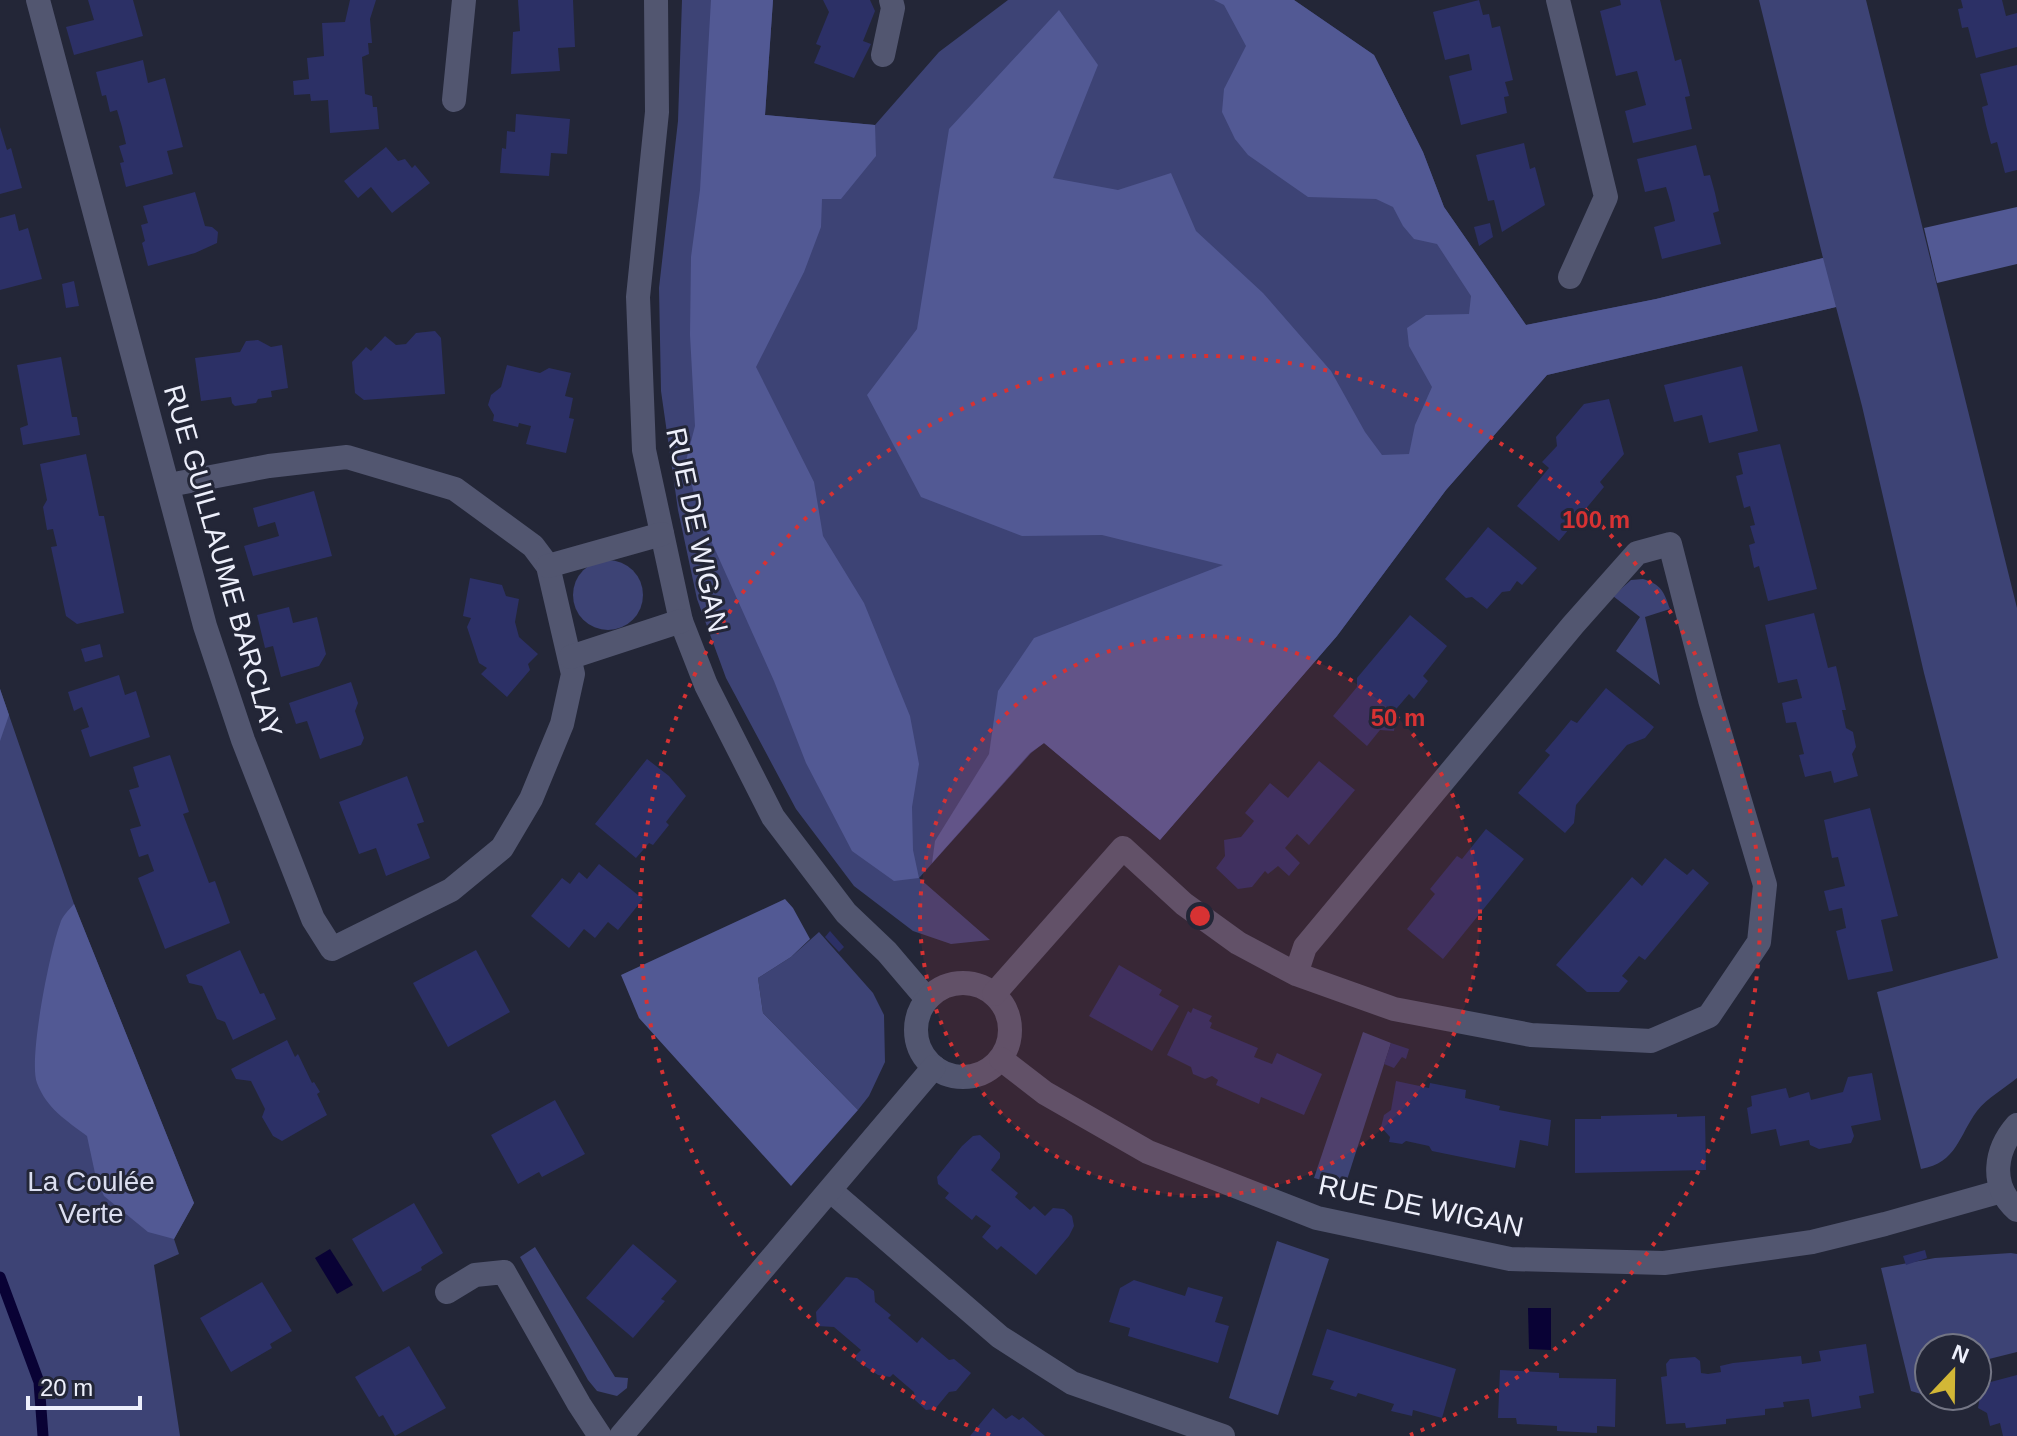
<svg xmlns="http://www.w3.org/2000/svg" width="2017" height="1436" font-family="Helvetica,sans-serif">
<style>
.green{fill:#3d4375}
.forest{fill:#525994}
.water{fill:#090235}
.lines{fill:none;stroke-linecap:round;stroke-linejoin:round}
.stream{stroke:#090235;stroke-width:11}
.building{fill:#2c3066}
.street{stroke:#525670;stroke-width:24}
.ring{fill:none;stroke:#d73233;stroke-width:4;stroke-dasharray:4 8}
.labels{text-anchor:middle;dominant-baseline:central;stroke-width:6;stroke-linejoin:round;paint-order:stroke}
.street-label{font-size:28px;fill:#edeffb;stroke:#232637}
.park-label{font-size:28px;fill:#dbdef0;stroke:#232637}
.centre{fill:#d73233;stroke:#232637;stroke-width:4}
.ring-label{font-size:24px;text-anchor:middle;font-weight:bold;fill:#d73233;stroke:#232637;stroke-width:6;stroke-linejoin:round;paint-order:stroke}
</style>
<rect width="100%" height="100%" fill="#232637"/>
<g class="green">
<path d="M682,0H773L765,115L875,125L939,52L1008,0H1294L1374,55L1423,152L1444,207L1526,325L1656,299L1823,258L1759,0H1866L2017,608V1078C2005,1088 1987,1098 1977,1111C1959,1135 1957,1163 1921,1169L1877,992L1998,958L1924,673L1862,406L1836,307L1547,375L1446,490L1337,636L1160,840L1044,743L1031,753L919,878L990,940L951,944L913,931L854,886L796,809L726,678L697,599L678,510L661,391L659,288L678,121Z"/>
<circle cx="608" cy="595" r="35"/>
<path d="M1643,579C1661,584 1664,592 1670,609L1645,617L1660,685L1616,651L1640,617L1613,596L1631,580Z"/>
<path d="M0,689L74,904L194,1203L174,1239L179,1254L154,1265L180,1436H0Z"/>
<path d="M819,932L873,993L884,1015L885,1062L869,1096L858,1110L763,1013L758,978L791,957Z"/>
<path d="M1363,1032L1391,1043L1345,1186L1314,1178Z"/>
<path d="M1277,1241L1329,1259L1278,1415L1229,1398Z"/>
<path d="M535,1247L615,1377L628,1378L627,1388L617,1396L597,1391L588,1380L520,1257Z"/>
<path d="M2011,1253L2017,1254V1352L1977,1362V1348H1929V1396H1940L1938,1399L1911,1391L1881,1268L1935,1258Z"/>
</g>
<g class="forest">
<path d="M711,0H773L765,115L875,125L876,156L841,199H822L821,227L804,272L756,367L814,482L823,536L864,603L910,716L919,764L912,807L913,850L919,878L894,881L852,851L806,763L774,681L699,514L686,461L695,426L690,335L691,257L700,190Z"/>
<path d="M1214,0H1294L1374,55L1423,152L1444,207L1526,325L1656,299L1823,258L1836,307L1547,375L1446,490L1337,636L1160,840L1044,743L1030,753L932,863L935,841L989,754L998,691L1034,638L1223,565L1102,535L1022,536L921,497L867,395L917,329L949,129L1059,10L1098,65L1053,178L1118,190L1171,173L1196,231L1263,293L1331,371L1365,432L1382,455L1409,454L1415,425L1432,387L1409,346L1407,328L1426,315L1469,314L1471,296L1437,244L1414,239L1403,226L1393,207L1376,199L1308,197L1248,155L1235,139L1222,112L1224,89L1246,46L1224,5Z"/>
<path d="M2017,207V264L1937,283L1924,228Z"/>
<path d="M0,689L9,715L0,741Z"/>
<path d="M785,899L793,908L810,939L791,957L758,978L763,1013L858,1110L791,1186L639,1018L621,975Z"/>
<path d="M74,904L194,1203L174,1239L148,1232L104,1196L96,1178L87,1136C66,1120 47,1109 37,1083C28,1060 50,950 60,924C62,916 69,910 74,904Z"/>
</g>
<g class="water">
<path d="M330,1249L353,1285L337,1294L315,1258Z"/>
<path d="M1528,1308H1551V1350L1529,1349Z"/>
</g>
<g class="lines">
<path class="stream" d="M0,1277L39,1382L43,1436"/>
</g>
<g class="building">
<path d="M88,0H133L143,36L74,55L66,27L94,20Z"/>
<path d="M350,0H376L370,19L372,43H368L369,54L362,57L365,94L372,96L373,107H377L379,129L330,133L328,100L311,101L310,94L294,95L293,81L309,79L307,58L324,56L322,23L345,22Z"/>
<path d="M518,0H573L575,47L558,48L560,71L511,74L513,32L520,31Z"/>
<path d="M823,0H870L875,11L863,41L871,44L854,78L814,63L821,46L816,44L829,12Z"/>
<path d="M1479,0L1483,15L1489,14L1492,28L1500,26L1513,80L1505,82L1509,96L1504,97L1507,113L1461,125L1449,76L1472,70L1469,54L1445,60L1433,12Z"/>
<path d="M1620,0H1660L1675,61L1681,59L1690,96L1685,97L1692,129L1633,143L1625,111L1646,105L1637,71L1616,76L1600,11L1621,5Z"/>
<path d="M1961,0H2002L2006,16L2017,13V47L1976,58L1968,27L1962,28L1958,9L1963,8Z"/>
<path d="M143,60L148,83L165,78L183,147L167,151L173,174L126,187L120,163L124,162L119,146L126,144L122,127L117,110L110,112L106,95L102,96L96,72Z"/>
<path d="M2017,65V170L2005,173L1997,142L1991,144L1986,125L1982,107L1988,105L1980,74Z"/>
<path d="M516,114L570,119L567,154L551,153L549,176L500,173L502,148L506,149L507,131L515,132Z"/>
<path d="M0,127L7,150L11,148L22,188L0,194Z"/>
<path d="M1524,143L1530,169L1535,167L1545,205L1502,232L1494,200L1488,201L1476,155Z"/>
<path d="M1696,145L1704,176L1710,175L1715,193L1719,211L1713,213L1721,244L1662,259L1654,227L1675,221L1671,204L1666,187L1645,192L1637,159Z"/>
<path d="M386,147L398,161L405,159L412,168L415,165L430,183L392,213L371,187L358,198L344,181Z"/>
<path d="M195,192L205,226L212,227L218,232L217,243L195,253L148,266L142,243L145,241L141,225L148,223L143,206Z"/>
<path d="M15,214L19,231L28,228L42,279L0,290V218Z"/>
<path d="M1490,223L1493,237L1479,246L1474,227Z"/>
<path d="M74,281L79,306L66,308L62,284Z"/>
<path d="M435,331L441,338L445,394L364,400L355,393L352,362L366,347L371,351L385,336L396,345L406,344L416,333Z"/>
<path d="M258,340L271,347L282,345L288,388L271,391L272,397L258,399L256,403L235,406L232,403L231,397L201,401L195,358L240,352L246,341Z"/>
<path d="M61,357L72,417H77L80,435L23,445L20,428L28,425L17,365Z"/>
<path d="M507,365L540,373L549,368L571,373L565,396L573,398L569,418L574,419L566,453L526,444L531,426L519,423L518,427L493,421L494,415L488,405L491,395L501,387Z"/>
<path d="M1742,366L1758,431L1709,443L1702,415L1674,422L1664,385Z"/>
<path d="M1609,399L1624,454L1600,482L1604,487L1559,541L1517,506L1549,468L1542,462L1557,446L1556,437L1584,404Z"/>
<path d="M1780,444L1817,589L1768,601L1759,566L1754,568L1749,545L1755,543L1750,526L1755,525L1750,506L1744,508L1736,476L1743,474L1738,453Z"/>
<path d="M86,454L99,516H104L124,613L77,624L66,616L51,547L57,546L53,529L47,530L43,507L47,500L40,464Z"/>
<path d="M314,491L332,556L253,576L244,546L279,536L275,522L258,527L253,508Z"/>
<path d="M1488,527L1537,568L1522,585L1517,581L1510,591L1502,592L1487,609L1472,597L1466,598L1445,579Z"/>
<path d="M470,578L502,585L506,596L519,599L515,622L519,637L538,654L528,664L530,670L507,697L481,674L487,668L479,663L467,627L471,618L463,616Z"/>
<path d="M289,607L293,623L317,617L326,654L319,666L281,677L273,646L265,648L257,615Z"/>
<path d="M1814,613L1828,668L1836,666L1846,710H1842L1846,728L1853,732L1856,747L1852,754L1858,776L1834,783L1831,771L1805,777L1799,755L1804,754L1796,722L1786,723L1782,703L1802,698L1797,679L1778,683L1765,625Z"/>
<path d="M1410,615L1447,646L1423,676L1428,681L1414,699L1409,694L1397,708L1394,731L1380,730L1367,746L1333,716L1357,687V678Z"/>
<path d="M100,644L103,657L85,662L81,649Z"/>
<path d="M119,675L125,695L136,691L150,737L90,757L81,730L89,727L82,707L74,711L68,692Z"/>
<path d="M351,682L358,703L355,711L364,738L361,745L320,759L307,721L296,724L289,703Z"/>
<path d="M1606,688L1654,727L1645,738L1627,745L1602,774L1576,805L1574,823L1565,833L1518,793L1550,755L1545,751L1557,737L1571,720L1577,723Z"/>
<path d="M170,755L189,812L183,814L209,883L215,881L230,923L165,949L138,878L154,871L148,854L139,857L130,829L141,826L129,790L139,787L133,767Z"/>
<path d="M647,759L669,776L686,796L666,822L669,825L653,845L649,843L636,858L595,824Z"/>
<path d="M1319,761L1355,790L1309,845L1297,834L1285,848L1300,863L1289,876L1278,866L1268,874L1265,871L1252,887L1238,889L1216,868L1225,856L1224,840L1241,837L1254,821L1245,813L1270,783L1288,798Z"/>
<path d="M407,776L424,822L417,824L430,858L386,876L376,848L359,854L339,802Z"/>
<path d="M1870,808L1898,916L1881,920L1893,971L1848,980L1836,931L1846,928L1842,908L1829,911L1824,891L1845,886L1838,857L1832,858L1824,820Z"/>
<path d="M1486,829L1524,859L1443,959L1407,929L1435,894L1430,889L1457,856L1462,859Z"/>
<path d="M1665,858L1687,875L1693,869L1709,883L1645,960L1639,956L1622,976L1628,981L1619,992H1587L1556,965L1632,877L1642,886Z"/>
<path d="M599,864L643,899L618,930L608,922L595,938L584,929L569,948L531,916L562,878L570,884L579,872L587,879Z"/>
<path d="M830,931L844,947L839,952L825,937Z"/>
<path d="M240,950L260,994L264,993L276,1019L233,1040L225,1022L217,1019L202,986L189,983L186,975Z"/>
<path d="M476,950L510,1012L448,1047L413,983Z"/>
<path d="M1119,965L1162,990L1159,995L1179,1006L1152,1051L1089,1016Z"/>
<path d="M1193,1008L1212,1016L1209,1021L1212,1023L1210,1028L1258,1048L1254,1057L1272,1064L1277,1053L1322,1074L1304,1115L1261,1097L1259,1104L1216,1085L1218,1080L1212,1076L1205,1079L1193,1074L1191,1067L1167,1055L1188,1011L1191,1013Z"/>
<path d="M287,1040L295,1057L298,1054L312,1083L314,1082L320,1092L317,1094L327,1115L282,1141L273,1136L262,1117L265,1109L251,1081L236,1079L231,1069Z"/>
<path d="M1391,1043L1409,1049L1406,1059L1402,1057L1394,1068L1384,1064Z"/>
<path d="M1872,1073L1881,1120L1851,1126L1854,1136L1851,1143L1819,1149L1810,1145L1809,1140L1780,1146L1776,1129L1751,1134L1747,1108L1752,1106L1751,1096L1786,1088L1789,1098L1809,1092L1811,1100L1843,1092L1848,1077Z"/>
<path d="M1396,1081L1429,1088L1430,1083L1466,1090L1465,1098L1500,1106L1499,1110L1551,1120L1548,1146L1520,1140L1515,1168L1432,1151L1429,1146L1406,1141L1402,1144L1389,1142L1390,1137L1381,1127L1384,1115L1391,1110Z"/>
<path d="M555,1100L585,1154L542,1177L539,1172L518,1184L491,1135Z"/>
<path d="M1677,1114V1117L1705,1116L1706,1170L1575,1173V1119H1601V1116Z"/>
<path d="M980,1135L1000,1153V1158L991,1170L1018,1193L1015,1197L1030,1210L1034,1206L1045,1216L1053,1208L1064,1209L1072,1216L1074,1226L1069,1236L1036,1275L1001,1246L997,1250L982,1237L991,1226L976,1215L972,1220L956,1207L945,1198L949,1193L938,1184L937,1177L962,1146L973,1136Z"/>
<path d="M414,1203L443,1253L421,1267L422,1270L383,1292L352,1239Z"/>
<path d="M633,1244L677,1281L661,1299L665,1301L633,1338L586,1298Z"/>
<path d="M1925,1250L1927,1258L1906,1265L1903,1256Z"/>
<path d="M846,1277L857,1278L874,1291L875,1302L891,1315L888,1318L917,1343L922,1337L949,1360L954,1359L971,1373L956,1391L949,1392L935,1409L926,1410L915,1400L914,1392L893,1374L890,1377L878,1375L856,1360V1355L861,1350L834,1327L817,1326L816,1312Z"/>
<path d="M1134,1280L1185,1296L1188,1287L1223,1297L1215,1322L1229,1326L1218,1363L1128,1336L1130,1328L1109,1322L1120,1288Z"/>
<path d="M262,1282L292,1331L270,1344L272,1348L231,1372L200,1318Z"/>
<path d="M1327,1329L1456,1369L1442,1418L1413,1410L1412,1416L1391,1411L1394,1404L1358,1393L1356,1397L1330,1389L1334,1381L1312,1375Z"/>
<path d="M1866,1344L1874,1393L1859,1396L1861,1408L1812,1417L1809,1399L1783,1402L1784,1407L1765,1409V1415L1726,1419V1424L1686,1428L1685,1423L1666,1424L1661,1377L1667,1376L1666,1364L1670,1359L1695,1357L1700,1361L1701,1373L1708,1374L1721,1372L1720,1366L1733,1363L1801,1356L1802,1364L1821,1361L1819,1351Z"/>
<path d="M409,1346L446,1408L395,1436L383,1415L379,1417L355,1377Z"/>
<path d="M1500,1370L1559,1373V1378L1616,1379L1615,1427L1597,1426V1433L1557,1431V1426L1517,1424L1516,1418H1498Z"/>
<path d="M2017,1375V1436H2003L2000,1423L1990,1426L1987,1413L1978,1408L1981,1390H1984L1983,1384Z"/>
<path d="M993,1408L1006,1419L1012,1415L1019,1420L1023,1417L1045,1436H970Z"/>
</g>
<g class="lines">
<g class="street">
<path d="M38,0L205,626L243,740L313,919L332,949L451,890L502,848L531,799L562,724L573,674L548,566L533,546L455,489L347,457L269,466L169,485"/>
<path d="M656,0L657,112L638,297L644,450L681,621L706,685L773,817L846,913L887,952L927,999"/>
<path d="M1558,0L1606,197L1570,277"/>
<path d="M883,55L893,8L891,0"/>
<path d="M454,100L464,0"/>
<path d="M548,566L662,534"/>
<path d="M571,657L681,621"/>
<circle cx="963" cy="1030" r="47"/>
<path d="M994,994L1123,848L1184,904L1238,943L1296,974L1394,1009L1531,1035L1651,1041L1709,1016L1759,942L1765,885L1710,700L1670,544L1637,553L1573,625L1305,947L1296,974"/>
<path d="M1001,1059L1045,1093L1148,1152L1317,1218L1510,1259L1664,1263L1812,1242L1885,1224L2002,1191"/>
<path d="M2017,1125C1995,1150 1989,1185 2017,1210"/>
<path d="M831,1191L1000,1337L1072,1383L1223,1436"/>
<path d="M447,1292L475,1275L504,1272L579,1404L600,1436"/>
<path d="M621,1436L934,1067"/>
</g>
</g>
<circle cx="1200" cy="916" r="280" fill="#d73233" fill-opacity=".12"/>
<g class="ring">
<circle cx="1200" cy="916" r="280"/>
<path d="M990 1435A560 560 0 1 1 1410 1435"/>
</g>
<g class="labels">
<g class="street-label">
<text transform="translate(697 530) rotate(78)">RUE DE WIGAN</text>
<text transform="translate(223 561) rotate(74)">RUE GUILLAUME BARCLAY</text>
<text transform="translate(1421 1206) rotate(12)">RUE DE WIGAN</text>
</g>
<g class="park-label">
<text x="91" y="1181">La Coulée<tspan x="91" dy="32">Verte</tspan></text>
</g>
</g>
<circle cx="1200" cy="916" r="12" class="centre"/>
<g class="ring-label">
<text x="1596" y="528">100 m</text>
<text x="1398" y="726">50 m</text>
</g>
<g transform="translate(1953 1372) rotate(22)"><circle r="38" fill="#232637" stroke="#747685" stroke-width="2"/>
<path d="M0-6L14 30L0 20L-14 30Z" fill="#d2b736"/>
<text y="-12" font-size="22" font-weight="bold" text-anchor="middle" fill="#edeffb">N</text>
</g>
<path d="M28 1396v12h112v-12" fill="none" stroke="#edeffb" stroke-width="4"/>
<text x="40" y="1396" font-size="24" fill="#edeffb" stroke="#232637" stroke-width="6" paint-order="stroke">20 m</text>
</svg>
